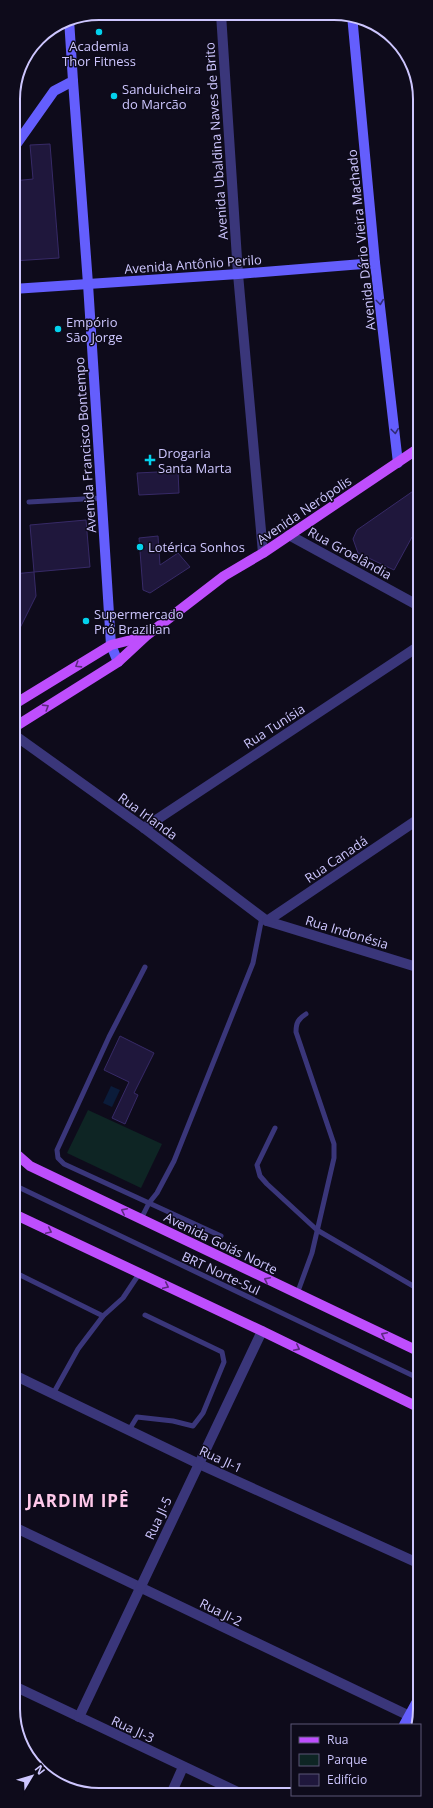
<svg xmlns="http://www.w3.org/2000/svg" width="433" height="1808" font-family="'Open Sans',sans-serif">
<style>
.green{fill:#0e2524}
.water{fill:#0b1c3a}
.building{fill:#1f173c;stroke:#372a67}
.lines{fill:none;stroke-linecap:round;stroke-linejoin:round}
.lane{stroke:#3a367a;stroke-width:5}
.street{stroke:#3a367a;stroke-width:10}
.secondary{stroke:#645efd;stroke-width:10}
.primary{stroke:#be4efd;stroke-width:10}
.oneway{stroke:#302c75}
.oneway2{stroke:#5d2981}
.poi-dot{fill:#03d2ed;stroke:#0e0b1b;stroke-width:1.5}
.labels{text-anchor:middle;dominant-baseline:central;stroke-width:3;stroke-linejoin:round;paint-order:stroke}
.poi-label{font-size:13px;fill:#cdc6fe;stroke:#0e0b1b;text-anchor:start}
.street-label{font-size:13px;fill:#cdc6fe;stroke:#0e0b1b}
.district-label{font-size:17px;font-weight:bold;letter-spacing:1px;fill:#fec8ea;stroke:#0e0b1b}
.rim{fill:none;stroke:#cdc6fe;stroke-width:2}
</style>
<rect width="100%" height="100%" fill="#0e0b1b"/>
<path class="green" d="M88,1110L162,1144L141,1188L67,1153Z"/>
<path class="water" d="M111,1086L120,1090L112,1107L103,1103Z"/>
<g class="building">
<path d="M50,144L59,258L13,261V181L33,179L30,145Z"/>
<path d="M178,471L179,493L139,495L137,473Z"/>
<path d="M419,487V532L412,537L394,570L358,553L353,539L357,530Z"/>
<path d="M86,520L90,567L34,572L30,525Z"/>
<path d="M158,536L160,565L178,553L190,567L150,593L143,590L139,538Z"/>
<path d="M34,572L36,596L13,642V574Z"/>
<path d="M120,1036L154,1053L134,1093L138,1095L125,1124L112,1118L129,1082L104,1070Z"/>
</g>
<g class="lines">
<g class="lane">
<path d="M29,502L102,498"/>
<path d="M145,967L109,1037L57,1150L58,1158L64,1164L149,1203L157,1193L174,1161L253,963L262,917"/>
<path d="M275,1128L257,1165L260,1176L267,1184L317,1230L420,1290"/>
<path d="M14,1185L420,1379"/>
<path d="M141,1219L149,1203L221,1236"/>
<path d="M14,1272L103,1316"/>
<path d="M297,1294L312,1253L334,1158V1144L296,1032C296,1023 298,1019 306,1014"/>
<path d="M53,1394L78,1349L103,1316L123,1298L139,1274"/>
<path d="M129,1430L137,1417L173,1421L193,1426L203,1413L224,1362L222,1352L145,1315"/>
</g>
<g class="street">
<path d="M221,14L238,274L263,553"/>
<path d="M289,535L419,606"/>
<path d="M13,734L144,828L267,921L420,968"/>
<path d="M144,828L419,646"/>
<path d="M267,921L420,818"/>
<path d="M14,1375L199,1464L420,1564"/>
<path d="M14,1527L418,1720"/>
<path d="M14,1686L242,1794"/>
<path d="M79,1717L262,1331"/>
<path d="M171,1794L183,1767"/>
</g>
<g class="secondary">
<path d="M352,15L375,263L398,463"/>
<path d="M73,81L88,284L111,645L118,662"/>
<path d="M13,149L54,91L73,81L69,19"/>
<path d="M13,289L238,274L375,263"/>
<path d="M404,1725L420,1696"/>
</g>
<g class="primary">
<path d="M13,705L111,645L143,637"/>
<path d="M13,728L118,662L146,636L224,576L263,553L419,448"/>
<path d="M14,1152L30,1166L420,1352"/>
<path d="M14,1214L262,1331L420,1408"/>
</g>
</g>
<defs><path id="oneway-chevron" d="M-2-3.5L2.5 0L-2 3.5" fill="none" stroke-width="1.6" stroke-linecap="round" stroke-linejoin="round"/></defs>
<g class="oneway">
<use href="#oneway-chevron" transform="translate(380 302) rotate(83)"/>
<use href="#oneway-chevron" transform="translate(395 431) rotate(83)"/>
</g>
<g class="oneway2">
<use href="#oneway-chevron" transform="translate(78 665) rotate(148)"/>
<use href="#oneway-chevron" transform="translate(46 707) rotate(-32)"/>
<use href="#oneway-chevron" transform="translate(124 1211) rotate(-154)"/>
<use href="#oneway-chevron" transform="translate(49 1231) rotate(25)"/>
<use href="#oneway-chevron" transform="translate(267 1280) rotate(-154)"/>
<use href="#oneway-chevron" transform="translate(166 1286) rotate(25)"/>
<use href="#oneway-chevron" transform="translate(384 1335) rotate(-154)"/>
<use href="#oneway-chevron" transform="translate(297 1348) rotate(27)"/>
</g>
<g class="poi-dot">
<circle cx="99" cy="32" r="4"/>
<circle cx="114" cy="96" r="4"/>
<circle cx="58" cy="329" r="4"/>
<path d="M148 454h4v4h4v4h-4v4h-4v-4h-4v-4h4z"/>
<circle cx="140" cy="547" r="4"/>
<circle cx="86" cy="621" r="4"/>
</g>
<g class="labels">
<g class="poi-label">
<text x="99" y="46" text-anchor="middle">Academia<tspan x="99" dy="15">Thor Fitness</tspan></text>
<text x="122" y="89">Sanduicheira<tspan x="122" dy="15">do Marcão</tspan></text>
<text x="66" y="322">Empório<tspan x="66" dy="15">São Jorge</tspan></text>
<text x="158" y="453">Drogaria<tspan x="158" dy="15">Santa Marta</tspan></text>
<text x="148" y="547">Lotérica Sonhos</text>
<text x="94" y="614">Supermercado<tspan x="94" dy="15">Pró Brazilian</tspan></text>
</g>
<g class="street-label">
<text transform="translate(216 141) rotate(-94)">Avenida Ubaldina Naves de Brito</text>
<text transform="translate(361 240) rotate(-96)">Avenida Dário Vieira Machado</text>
<text transform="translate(193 264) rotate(-4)">Avenida Antônio Perilo</text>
<text transform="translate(85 445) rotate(-94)">Avenida Francisco Bontempo</text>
<text transform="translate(304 510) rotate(-34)">Avenida Nerópolis</text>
<text transform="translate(350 553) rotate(29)">Rua Groelândia</text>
<text transform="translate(274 726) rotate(-33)">Rua Tunísia</text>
<text transform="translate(148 816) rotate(36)">Rua Irlanda</text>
<text transform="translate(336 859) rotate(-34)">Rua Canadá</text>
<text transform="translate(347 932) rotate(17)">Rua Indonésia</text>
<text transform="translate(221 1243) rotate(26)">Avenida Goiás Norte</text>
<text transform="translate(221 1273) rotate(25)">BRT Norte-Sul</text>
<text transform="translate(221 1459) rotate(25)">Rua JI-1</text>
<text transform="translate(158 1518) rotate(-65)">Rua JI-5</text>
<text transform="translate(221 1612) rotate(26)">Rua JI-2</text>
<text transform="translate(133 1729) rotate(25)">Rua JI-3</text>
</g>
<g class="district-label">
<text x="78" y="1500">JARDIM IPÊ</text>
</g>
</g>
<path d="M0 0H433V1808H0ZM99 20H334A79 79 0 0 1 413 99V1709A79 79 0 0 1 334 1788H99A79 79 0 0 1 20 1709V99A79 79 0 0 1 99 20Z" fill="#0e0b1b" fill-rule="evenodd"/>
<path class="rim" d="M99 20H334A79 79 0 0 1 413 99V1709A79 79 0 0 1 334 1788H99A79 79 0 0 1 20 1709V99A79 79 0 0 1 99 20Z"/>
<rect x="291" y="1724" width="130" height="72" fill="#0e0b1b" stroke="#5a5676"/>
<rect x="299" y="1737" width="20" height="6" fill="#be4efd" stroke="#5a5676"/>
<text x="327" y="1744" font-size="12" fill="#cdc6fe">Rua</text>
<rect x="299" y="1754" width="20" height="12" fill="#0e2524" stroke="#5a5676"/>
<text x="327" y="1764" font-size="12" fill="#cdc6fe">Parque</text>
<rect x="299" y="1774" width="20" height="12" fill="#1f173c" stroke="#5a5676"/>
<text x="327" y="1784" font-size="12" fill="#cdc6fe">Edifício</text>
<g transform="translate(32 1776) rotate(52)" stroke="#0e0b1b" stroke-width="3" paint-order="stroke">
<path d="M0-3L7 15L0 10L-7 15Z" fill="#cdc6fe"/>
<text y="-6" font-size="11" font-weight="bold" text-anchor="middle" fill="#cdc6fe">N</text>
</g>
</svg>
